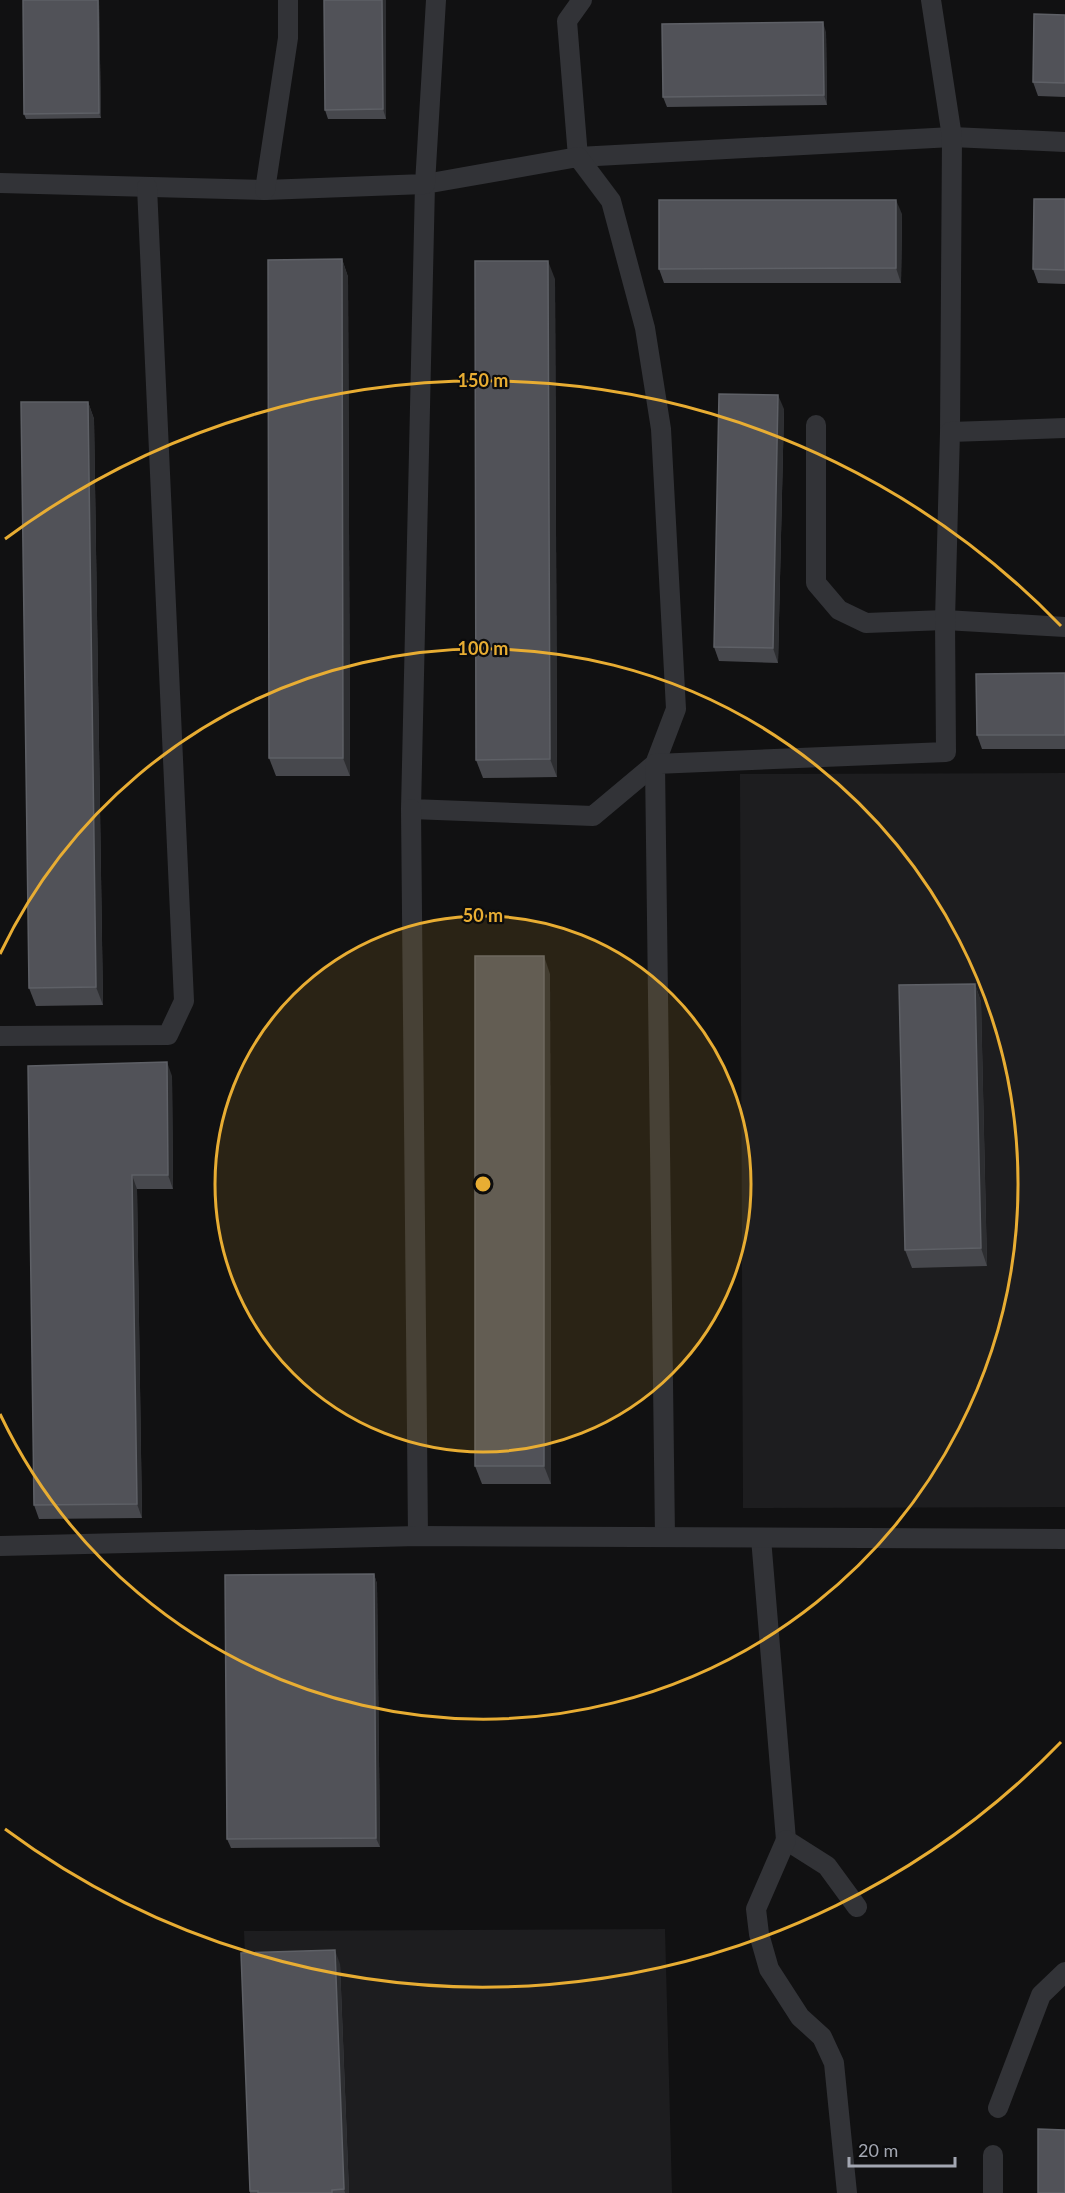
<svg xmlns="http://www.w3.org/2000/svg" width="1065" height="2193" font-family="Lato,sans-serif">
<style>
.built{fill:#1d1d1f}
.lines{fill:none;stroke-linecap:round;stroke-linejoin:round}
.lane{stroke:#323337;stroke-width:20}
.wall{fill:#47484d}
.shaded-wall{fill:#2d2e31}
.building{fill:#515258;stroke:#5e6066;stroke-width:1.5}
.ring{fill:none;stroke:#e8ad33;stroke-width:3}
.centre{fill:#e8ad33;stroke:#0c0c0d;stroke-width:3}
.ring-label{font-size:18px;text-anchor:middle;font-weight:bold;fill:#e8ad33;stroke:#0c0c0d;stroke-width:4.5;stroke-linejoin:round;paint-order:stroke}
</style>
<rect width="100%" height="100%" fill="#111112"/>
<g class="built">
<path d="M1065,773V1507L743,1508L740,774Z"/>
<path d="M665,1929L672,2193H254L244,1931Z"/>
</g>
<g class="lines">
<g class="lane">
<path d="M582,0L567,21L578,157L952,137L1065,142"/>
<path d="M931,0L952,137L950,432"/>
<path d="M578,157L611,201L645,328L661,429L676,709L655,764L593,816L411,809L425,184Z"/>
<path d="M0,183L265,190L425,184L436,0"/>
<path d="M265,190L288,38V0"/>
<path d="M816,425V583L839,610L866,623L945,620L1065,627"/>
<path d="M411,809L418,1536"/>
<path d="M0,1036L168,1035L184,1001L147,187"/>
<path d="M665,1537L655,764L946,752L945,620L950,432L1065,428"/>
<path d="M761,1538L786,1840L827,1866L857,1907"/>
<path d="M0,1546L418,1536L1065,1539"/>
<path d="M786,1840L756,1909L759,1934L769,1969L800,2017L822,2037L834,2063L847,2193"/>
<path d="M998,2108L1041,1995L1065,1972"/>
<path d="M993,2193V2155"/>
</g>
</g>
<g class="wall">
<path d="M99,0L101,118L26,119L24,114Z"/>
<path d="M324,0H386V119H328L325,110Z"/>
<path d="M1065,15V97L1038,96L1033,82Z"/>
<path d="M826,32L827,105L667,107L663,97Z"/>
<path d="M1065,199V284L1038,283L1033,269Z"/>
<path d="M902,214L901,283H664L659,269Z"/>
<path d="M342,259L348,277L350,776H276L269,758Z"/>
<path d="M555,279L557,777L483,778L476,760Z"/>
<path d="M88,402L94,419L103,1005L36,1006L29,988Z"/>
<path d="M784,409L778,663L719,661L714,647Z"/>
<path d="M1065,673V749H982L977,735Z"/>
<path d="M550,974L551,1484H482L475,1466Z"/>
<path d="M975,984L981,1002L987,1266L912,1268L905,1250Z"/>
<path d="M28,1066L172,1076L173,1189H137L142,1518L39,1519L34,1505Z"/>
<path d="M374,1574L377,1584L380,1847L231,1848L227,1839Z"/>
<path d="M340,1964L349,2193H250V2191Z"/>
</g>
<g class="shaded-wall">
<path d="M98,0H99L101,118L99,113Z"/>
<path d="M382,0H386V119L383,109Z"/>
<path d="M823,22L826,32L827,105L824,95Z"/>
<path d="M896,200L902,214L901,283L896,268Z"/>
<path d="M342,259L348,277L350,776L343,758Z"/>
<path d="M548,261L555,279L557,777L550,759Z"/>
<path d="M778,395L784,409L778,663L773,648Z"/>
<path d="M88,402L94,419L103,1005L96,987Z"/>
<path d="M544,956L550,974L551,1484L544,1466Z"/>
<path d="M975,984L981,1002L987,1266L981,1248Z"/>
<path d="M167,1062L172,1076L173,1189L168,1175Z"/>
<path d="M132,1175L137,1189L142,1518L137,1504Z"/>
<path d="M374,1574L377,1584L380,1847L376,1838Z"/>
<path d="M335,1950L340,1964L349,2193H345L344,2189Z"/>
</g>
<g class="building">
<path d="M23,0H98L99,113L24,114Z"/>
<path d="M324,0H382L383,109L325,110Z"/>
<path d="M1034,14L1065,15V83L1033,82Z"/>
<path d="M823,22L824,95L663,97L662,24Z"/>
<path d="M1034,199H1065V270L1033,269Z"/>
<path d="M659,200H896V268L659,269Z"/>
<path d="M342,259L343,758H269L268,260Z"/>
<path d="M475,261H548L550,759L476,760Z"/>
<path d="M719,394L778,395L773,648L714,647Z"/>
<path d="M21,402H88L96,987L29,988Z"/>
<path d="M1065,673V735H977L976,674Z"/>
<rect x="475" y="956" width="69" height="510"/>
<path d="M975,984L981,1248L905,1250L899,985Z"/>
<path d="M167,1062L168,1175H132L137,1504L34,1505L28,1066Z"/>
<path d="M374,1574L376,1838L227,1839L225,1575Z"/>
<path d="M335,1950L344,2189L332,2190V2193H258V2191H250L241,1953Z"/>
<path d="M1038,2129L1065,2130V2193H1038Z"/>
</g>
<circle cx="483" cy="1184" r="268" fill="#e8ad33" fill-opacity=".12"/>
<g class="ring">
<circle cx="483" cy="1184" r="268"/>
<path d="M0 954A535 535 0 1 1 0 1414"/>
<path d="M1061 1742A803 803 0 0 1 5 1829M5 539A803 803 0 0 1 1061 626"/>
</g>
<circle cx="483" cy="1184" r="9" class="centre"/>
<g class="ring-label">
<text x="483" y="387">150 m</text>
<text x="483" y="655">100 m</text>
<text x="483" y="922">50 m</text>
</g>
<path d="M849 2157v9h106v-9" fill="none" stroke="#a3a7b2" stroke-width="3"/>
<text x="858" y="2157" font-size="18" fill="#a3a7b2" stroke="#0c0c0d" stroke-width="4.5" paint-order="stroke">20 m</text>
</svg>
